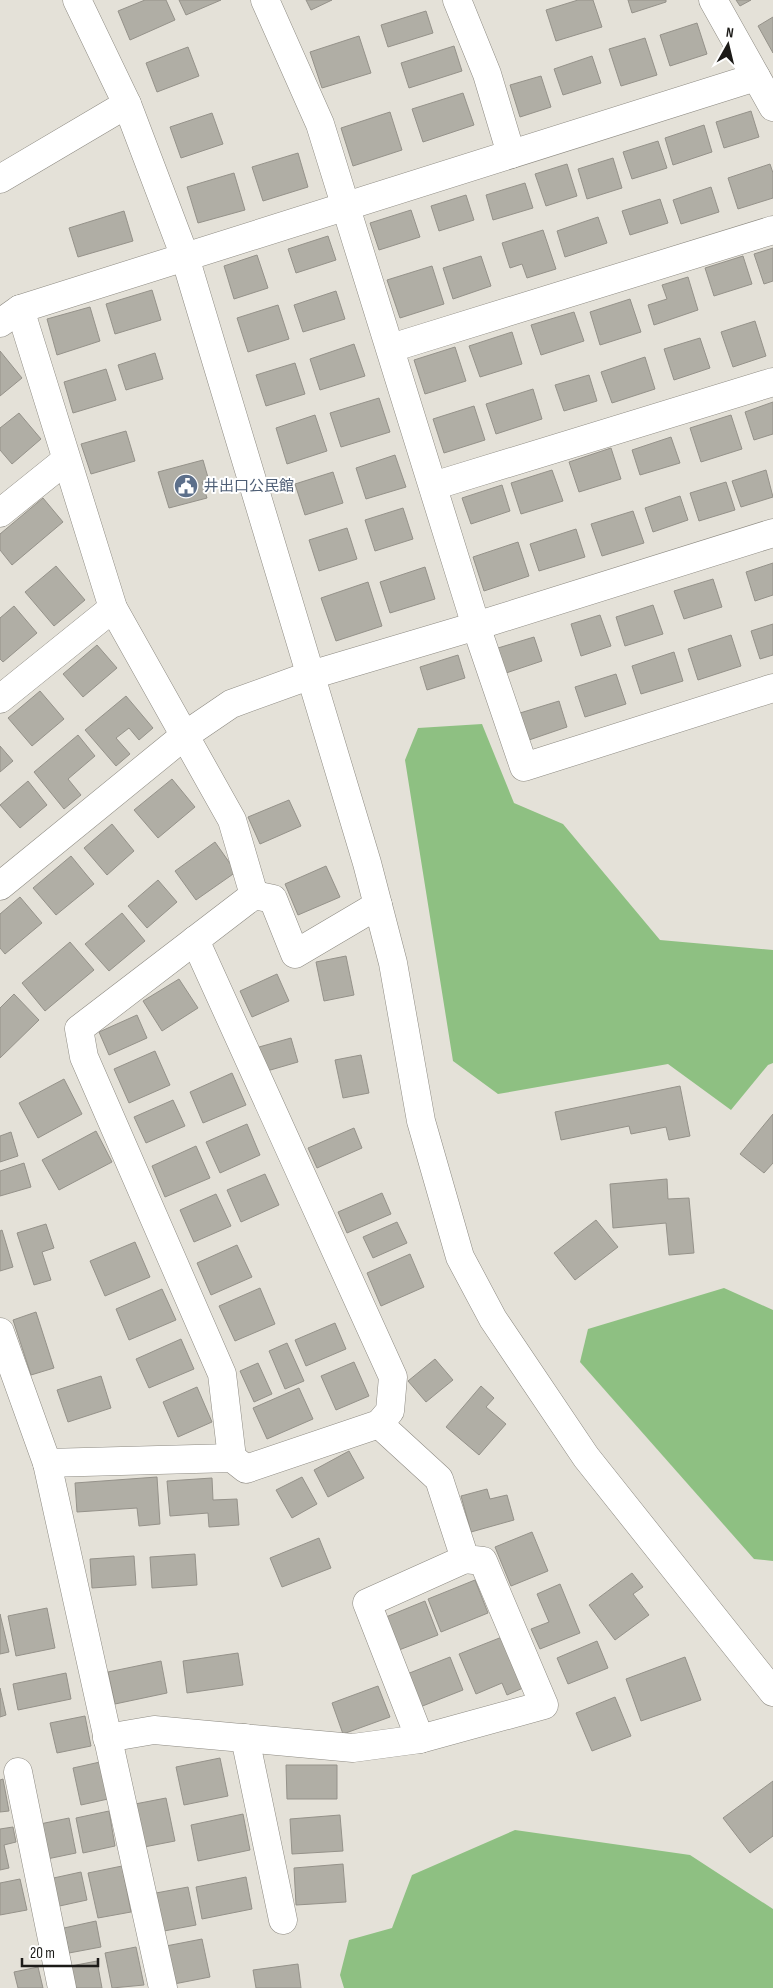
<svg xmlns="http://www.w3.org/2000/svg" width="773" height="1988" font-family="'Sofia Sans Condensed','Noto Sans JP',sans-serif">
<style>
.green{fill:#8ec082}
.building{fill:#b0aea5;stroke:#95928a}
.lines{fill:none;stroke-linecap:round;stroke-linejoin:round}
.street-casing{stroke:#8d8a82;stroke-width:29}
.secondary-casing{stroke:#8d8a82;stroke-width:29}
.street{stroke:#fff;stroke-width:28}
.secondary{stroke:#fff;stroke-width:28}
.labels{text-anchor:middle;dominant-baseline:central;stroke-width:4;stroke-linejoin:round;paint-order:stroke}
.service-label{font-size:15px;fill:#4e5e75;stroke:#fff;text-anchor:start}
</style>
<rect width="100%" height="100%" fill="#e4e1d8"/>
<g class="green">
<path d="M482,724L514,803L563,824L660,940L773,950V1063L768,1065L731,1110L668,1064L498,1094L453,1061L405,760L418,728Z"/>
<path d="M724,1288L773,1310V1561L754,1559L580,1362L588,1329Z"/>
<path d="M515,1830L690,1855L773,1909V1988H344L340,1975L349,1940L392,1928L412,1875Z"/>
</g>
<g class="building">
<path d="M145,0H166L175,20L130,40L118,11Z"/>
<path d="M179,0H221L186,15Z"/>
<path d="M306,0H332L311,10Z"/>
<path d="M578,0H593L602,27L556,41L546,10Z"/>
<path d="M628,0H666V2L632,13Z"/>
<path d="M736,0H751L740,6Z"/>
<path d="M426,11L433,33L388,47L381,25Z"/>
<path d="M773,17V53L758,26Z"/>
<path d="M697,23L707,54L670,66L660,35Z"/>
<path d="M359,36L371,73L322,88L310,52Z"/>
<path d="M645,38L657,75L621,86L609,49Z"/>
<path d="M454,46L462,71L409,88L401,63Z"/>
<path d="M188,47L199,76L157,92L146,63Z"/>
<path d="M592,56L601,83L563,95L554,69Z"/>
<path d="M541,76L551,107L520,117L510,85Z"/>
<path d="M463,93L474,125L423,142L412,109Z"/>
<path d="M751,111L759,137L724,148L716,122Z"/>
<path d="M390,112L402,150L353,166L341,128Z"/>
<path d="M212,113L223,144L181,158L170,127Z"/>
<path d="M704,125L712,152L673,165L665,138Z"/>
<path d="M658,141L667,168L632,179L623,152Z"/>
<path d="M298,153L308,187L263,201L252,167Z"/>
<path d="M613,158L622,188L587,199L578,169Z"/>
<path d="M567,164L577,196L546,206L535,174Z"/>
<path d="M770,164L773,173V198L738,209L728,178Z"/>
<path d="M234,173L245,210L198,223L187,187Z"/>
<path d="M525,183L533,208L493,220L486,195Z"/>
<path d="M711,187L719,212L681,224L673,200Z"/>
<path d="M466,195L474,220L439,231L431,206Z"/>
<path d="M660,199L668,223L630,235L622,211Z"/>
<path d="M411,210L420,237L379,250L370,223Z"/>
<path d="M124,211L133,241L78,257L69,228Z"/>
<path d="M598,217L607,243L565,257L557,231Z"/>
<path d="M543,230L556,269L527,278L522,264L510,268L502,243Z"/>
<path d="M328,236L336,260L296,273L288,249Z"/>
<path d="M773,248V281L764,284L754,254Z"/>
<path d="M257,255L268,288L234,299L224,266Z"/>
<path d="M481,256L491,286L453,299L443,268Z"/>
<path d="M743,256L752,284L714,296L705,268Z"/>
<path d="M432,266L444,304L400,318L387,280Z"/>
<path d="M688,277L698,310L654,325L648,305L667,299L662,285Z"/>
<path d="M152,290L161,320L115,334L106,304Z"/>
<path d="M336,291L345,319L303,332L294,305Z"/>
<path d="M630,299L641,332L600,345L590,312Z"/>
<path d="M278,305L289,339L248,352L237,318Z"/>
<path d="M90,307L100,341L57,355L47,319Z"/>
<path d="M574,312L584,341L541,355L531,325Z"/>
<path d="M755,321L766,356L733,367L721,332Z"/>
<path d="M512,332L522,364L480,377L469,346Z"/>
<path d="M700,338L710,368L674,380L664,349Z"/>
<path d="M354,344L365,376L320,390L310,359Z"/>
<path d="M455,347L466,381L425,394L414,360Z"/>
<path d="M0,351L22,378L0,396Z"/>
<path d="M155,353L163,379L126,390L118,365Z"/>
<path d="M645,357L655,389L612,403L601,372Z"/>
<path d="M295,363L305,394L266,406L256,375Z"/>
<path d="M106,369L116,400L73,413L64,382Z"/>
<path d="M589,375L597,401L564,411L555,385Z"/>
<path d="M533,389L542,419L496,434L486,404Z"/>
<path d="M379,398L390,432L341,447L330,413Z"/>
<path d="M773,402V434L754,440L745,412Z"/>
<path d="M474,406L485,440L444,453L433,419Z"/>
<path d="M19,413L41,439L12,464L0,450V428Z"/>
<path d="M315,415L327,451L287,464L276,428Z"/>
<path d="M731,415L742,449L701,462L690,428Z"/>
<path d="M126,431L135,461L91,474L81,444Z"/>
<path d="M671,437L680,463L640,475L632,450Z"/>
<path d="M611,448L621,479L579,492L569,462Z"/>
<path d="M395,455L406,487L366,499L356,468Z"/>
<path d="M203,460L209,481L202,482L207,498L169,508L158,472Z"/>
<path d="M552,470L563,501L521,514L511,483Z"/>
<path d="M766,470L773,497L741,507L732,481Z"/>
<path d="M333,472L343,503L305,515L295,484Z"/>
<path d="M726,482L735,510L699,521L690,493Z"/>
<path d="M502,485L510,511L471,524L462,498Z"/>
<path d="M680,496L688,520L653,532L645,508Z"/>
<path d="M43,498L63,522L12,565L0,550V534Z"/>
<path d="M403,508L413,539L375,551L365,520Z"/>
<path d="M633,511L644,543L602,556L591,524Z"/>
<path d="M347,528L357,559L319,571L309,540Z"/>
<path d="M576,529L585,557L539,571L530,544Z"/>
<path d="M518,542L529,576L484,591L473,557Z"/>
<path d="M773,563V595L755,601L746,572Z"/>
<path d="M56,566L85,600L54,626L25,592Z"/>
<path d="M425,567L435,599L390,613L380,582Z"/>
<path d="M713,579L722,607L684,619L674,591Z"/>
<path d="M368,582L382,626L336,641L321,598Z"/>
<path d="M653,605L663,634L625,646L616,617Z"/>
<path d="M14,606L37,633L3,662L0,659V618Z"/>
<path d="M600,615L611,646L581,656L571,624Z"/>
<path d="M773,624V655L760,659L751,631Z"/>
<path d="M731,635L741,666L698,680L688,649Z"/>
<path d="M534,637L542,661L506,673L498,648Z"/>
<path d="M97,645L117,668L83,697L63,674Z"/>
<path d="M674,652L683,681L641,694L632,666Z"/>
<path d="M458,655L465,678L427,690L420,667Z"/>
<path d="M616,674L626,704L585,717L575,687Z"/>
<path d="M40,691L64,719L32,746L8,718Z"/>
<path d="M126,696L153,728L139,740L129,728L116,738L130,754L116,766L85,730Z"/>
<path d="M559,701L567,727L529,740L520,713Z"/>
<path d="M78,735L95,756L68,779L81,795L64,809L34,772Z"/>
<path d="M0,746L13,761L0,772Z"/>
<path d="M172,779L195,807L158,838L134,810Z"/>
<path d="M28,781L47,805L20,828L0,805Z"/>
<path d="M289,800L301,826L260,844L248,817Z"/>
<path d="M112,824L134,851L107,875L84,848Z"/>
<path d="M215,842L236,872L196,900L175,871Z"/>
<path d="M71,856L94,884L56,915L33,888Z"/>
<path d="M326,866L340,897L298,915L285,884Z"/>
<path d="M158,880L177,902L147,928L128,906Z"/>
<path d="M20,897L42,923L5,954L0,948V914Z"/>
<path d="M122,913L145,941L109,971L85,944Z"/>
<path d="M70,942L94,970L45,1011L22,983Z"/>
<path d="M346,956L354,995L324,1001L316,962Z"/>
<path d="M277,974L289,1001L252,1017L240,991Z"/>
<path d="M179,979L198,1008L162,1031L143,1001Z"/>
<path d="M14,994L39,1020L0,1058V1008Z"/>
<path d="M137,1015L147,1038L109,1055L99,1032Z"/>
<path d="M291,1038L298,1062L267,1071L259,1047Z"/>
<path d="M155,1051L170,1085L129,1103L114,1069Z"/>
<path d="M361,1055L369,1093L343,1098L335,1060Z"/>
<path d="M232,1073L246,1105L203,1123L190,1092Z"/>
<path d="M64,1079L82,1114L38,1138L19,1103Z"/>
<path d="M680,1086L690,1136L669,1140L666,1127L631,1134L629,1126L561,1140L555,1112Z"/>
<path d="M173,1100L185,1126L146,1143L134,1117Z"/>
<path d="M773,1114V1163L764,1173L740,1154Z"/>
<path d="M247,1124L260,1155L220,1173L206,1142Z"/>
<path d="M354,1128L362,1148L317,1168L308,1148Z"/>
<path d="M96,1131L112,1162L59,1190L42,1160Z"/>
<path d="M11,1132L18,1156L0,1162V1136Z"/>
<path d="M196,1146L210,1178L165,1197L152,1166Z"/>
<path d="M24,1163L31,1187L0,1196V1171Z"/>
<path d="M265,1174L279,1205L241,1222L227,1190Z"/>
<path d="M667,1179L668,1199L689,1198L694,1253L669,1255L666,1223L613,1228L610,1184Z"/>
<path d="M382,1193L391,1214L347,1233L338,1212Z"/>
<path d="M216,1194L231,1226L194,1242L180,1210Z"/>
<path d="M596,1220L618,1247L575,1280L554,1253Z"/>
<path d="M397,1222L407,1243L373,1258L363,1237Z"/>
<path d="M46,1224L54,1248L42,1252L51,1280L34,1285L17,1233Z"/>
<path d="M2,1230L13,1267L0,1271V1231Z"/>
<path d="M135,1242L150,1277L105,1296L90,1261Z"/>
<path d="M237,1245L252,1277L211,1295L197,1263Z"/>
<path d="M410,1254L424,1287L381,1306L367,1273Z"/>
<path d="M260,1288L275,1324L235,1341L219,1306Z"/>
<path d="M162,1289L176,1320L129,1340L116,1309Z"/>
<path d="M36,1312L54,1368L31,1375L13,1320Z"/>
<path d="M335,1323L346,1349L306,1366L295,1340Z"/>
<path d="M181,1339L194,1369L149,1388L136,1359Z"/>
<path d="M287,1343L304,1381L285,1389L269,1351Z"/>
<path d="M435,1359L453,1380L426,1402L408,1381Z"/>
<path d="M354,1362L369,1396L336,1410L321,1376Z"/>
<path d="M258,1363L272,1394L254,1402L240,1371Z"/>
<path d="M101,1376L111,1408L68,1422L57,1390Z"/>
<path d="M481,1386L494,1398L486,1407L506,1424L479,1455L446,1427Z"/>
<path d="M197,1387L212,1422L178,1437L163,1402Z"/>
<path d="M299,1388L313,1419L267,1439L253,1408Z"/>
<path d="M349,1451L364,1478L328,1497L314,1470Z"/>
<path d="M157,1477L160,1524L139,1526L137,1508L77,1512L75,1483Z"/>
<path d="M302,1477L317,1504L292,1518L276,1490Z"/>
<path d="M212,1478L213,1500L237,1499L239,1525L209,1527L208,1513L170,1516L167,1481Z"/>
<path d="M487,1489L490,1499L507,1495L514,1520L471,1532L461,1496Z"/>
<path d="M532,1532L548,1571L511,1586L495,1547Z"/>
<path d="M319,1538L331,1568L282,1587L270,1558Z"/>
<path d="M195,1554L197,1585L152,1588L150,1557Z"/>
<path d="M134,1556L136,1585L92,1588L90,1559Z"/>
<path d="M632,1573L643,1587L633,1594L649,1615L615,1640L589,1605Z"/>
<path d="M475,1580L488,1613L441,1632L428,1599Z"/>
<path d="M560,1584L580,1633L540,1649L531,1629L549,1622L537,1594Z"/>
<path d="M425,1601L438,1635L399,1650L386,1617Z"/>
<path d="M47,1608L55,1648L16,1656L8,1616Z"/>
<path d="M0,1614L9,1652L0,1654Z"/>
<path d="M502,1637L523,1688L507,1695L502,1683L476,1694L459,1654Z"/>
<path d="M597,1641L608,1668L568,1684L557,1658Z"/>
<path d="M238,1653L243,1685L187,1693L183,1661Z"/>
<path d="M450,1657L463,1690L420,1707L407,1674Z"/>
<path d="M685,1657L701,1700L641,1721L626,1679Z"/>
<path d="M161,1661L167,1693L115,1704L108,1672Z"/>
<path d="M66,1673L71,1699L18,1710L13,1684Z"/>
<path d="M378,1686L390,1717L343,1734L332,1703Z"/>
<path d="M0,1688L6,1715L0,1717Z"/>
<path d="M615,1697L631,1736L592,1751L576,1713Z"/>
<path d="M85,1716L91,1746L57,1753L50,1723Z"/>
<path d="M220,1758L228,1796L184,1805L176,1767Z"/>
<path d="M100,1762L108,1799L81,1805L73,1768Z"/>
<path d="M286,1765H337V1799H287Z"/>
<path d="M3,1779L9,1811L0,1812V1780Z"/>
<path d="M773,1781V1836L750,1853L723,1818Z"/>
<path d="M166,1798L175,1841L144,1847L135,1804Z"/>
<path d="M109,1811L115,1846L83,1853L76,1818Z"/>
<path d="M243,1814L250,1850L198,1861L191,1825Z"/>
<path d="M340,1815L343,1851L292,1854L290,1819Z"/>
<path d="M69,1818L76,1853L47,1859L40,1824Z"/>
<path d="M13,1827L16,1842L4,1845L9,1868L0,1870V1829Z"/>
<path d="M343,1864L346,1902L296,1905L294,1868Z"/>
<path d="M122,1866L131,1912L98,1918L88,1873Z"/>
<path d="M81,1872L87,1900L55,1907L49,1879Z"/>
<path d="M246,1877L252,1909L202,1919L196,1887Z"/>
<path d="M20,1879L27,1910L0,1915V1883Z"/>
<path d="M188,1887L196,1925L164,1931L156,1893Z"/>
<path d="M96,1921L101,1947L69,1953L64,1928Z"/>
<path d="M202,1939L210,1977L174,1984L166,1946Z"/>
<path d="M136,1947L144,1985L112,1988L105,1953Z"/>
<path d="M97,1961L102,1988H75L71,1966Z"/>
<path d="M298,1964L301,1988H256L253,1970Z"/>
<path d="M38,1967L43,1988H18L14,1972Z"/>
</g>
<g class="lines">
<g class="street-casing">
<g id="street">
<path d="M265,0L320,124L476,626L524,767L773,688"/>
<path d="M457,0L487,74L511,154"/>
<path d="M713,0L773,107"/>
<path d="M20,309L113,608L232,820L254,895"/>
<path d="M0,323L20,309L756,77"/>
<path d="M391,348L773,230"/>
<path d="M433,486L773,382"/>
<path d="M0,513L66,460"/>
<path d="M0,699L113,608"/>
<path d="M0,886L184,736L231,704L311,675L476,626L773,533"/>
<path d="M0,1332L47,1463L163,1988"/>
<path d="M232,1458L222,1374L84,1057L79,1029L254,895L273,899L295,954L378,905"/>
<path d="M47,1463L232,1458L246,1469L379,1424L390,1411L393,1377L195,940"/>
<path d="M107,1738L154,1730L353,1748L420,1739L544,1705L483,1561L465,1559L439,1479L379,1424"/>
<path d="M245,1738L283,1920"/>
<path d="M420,1739L367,1603L465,1559"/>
<path d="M18,1772L62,1988"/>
</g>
</g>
<g class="secondary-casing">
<g id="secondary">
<path d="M77,0L127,104L185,257L367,863L393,963L421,1121L460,1257L493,1319L586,1457L773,1692"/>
<path d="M0,179L127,104"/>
</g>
</g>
<use href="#street" class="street"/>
<use href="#secondary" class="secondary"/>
</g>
<defs>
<g id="civic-disc" transform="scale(1.25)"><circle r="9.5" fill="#5c6f8a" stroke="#fff"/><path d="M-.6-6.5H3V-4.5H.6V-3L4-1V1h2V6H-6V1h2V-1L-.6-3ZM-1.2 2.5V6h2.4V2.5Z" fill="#fff"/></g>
</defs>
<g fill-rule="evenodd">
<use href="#civic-disc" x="186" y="486"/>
</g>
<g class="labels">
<g class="service-label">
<text x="204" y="486">井出口公民館</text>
</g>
</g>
<g transform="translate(728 45) rotate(8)" stroke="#ffffff" stroke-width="4" paint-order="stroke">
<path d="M0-4L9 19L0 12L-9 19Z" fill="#1c1b18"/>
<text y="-8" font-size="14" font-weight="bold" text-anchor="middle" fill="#1c1b18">N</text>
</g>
<path d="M22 1958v8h76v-8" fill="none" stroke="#1c1b18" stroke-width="2.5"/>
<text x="30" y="1958" font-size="15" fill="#1c1b18" stroke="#ffffff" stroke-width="4" paint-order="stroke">20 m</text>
</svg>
